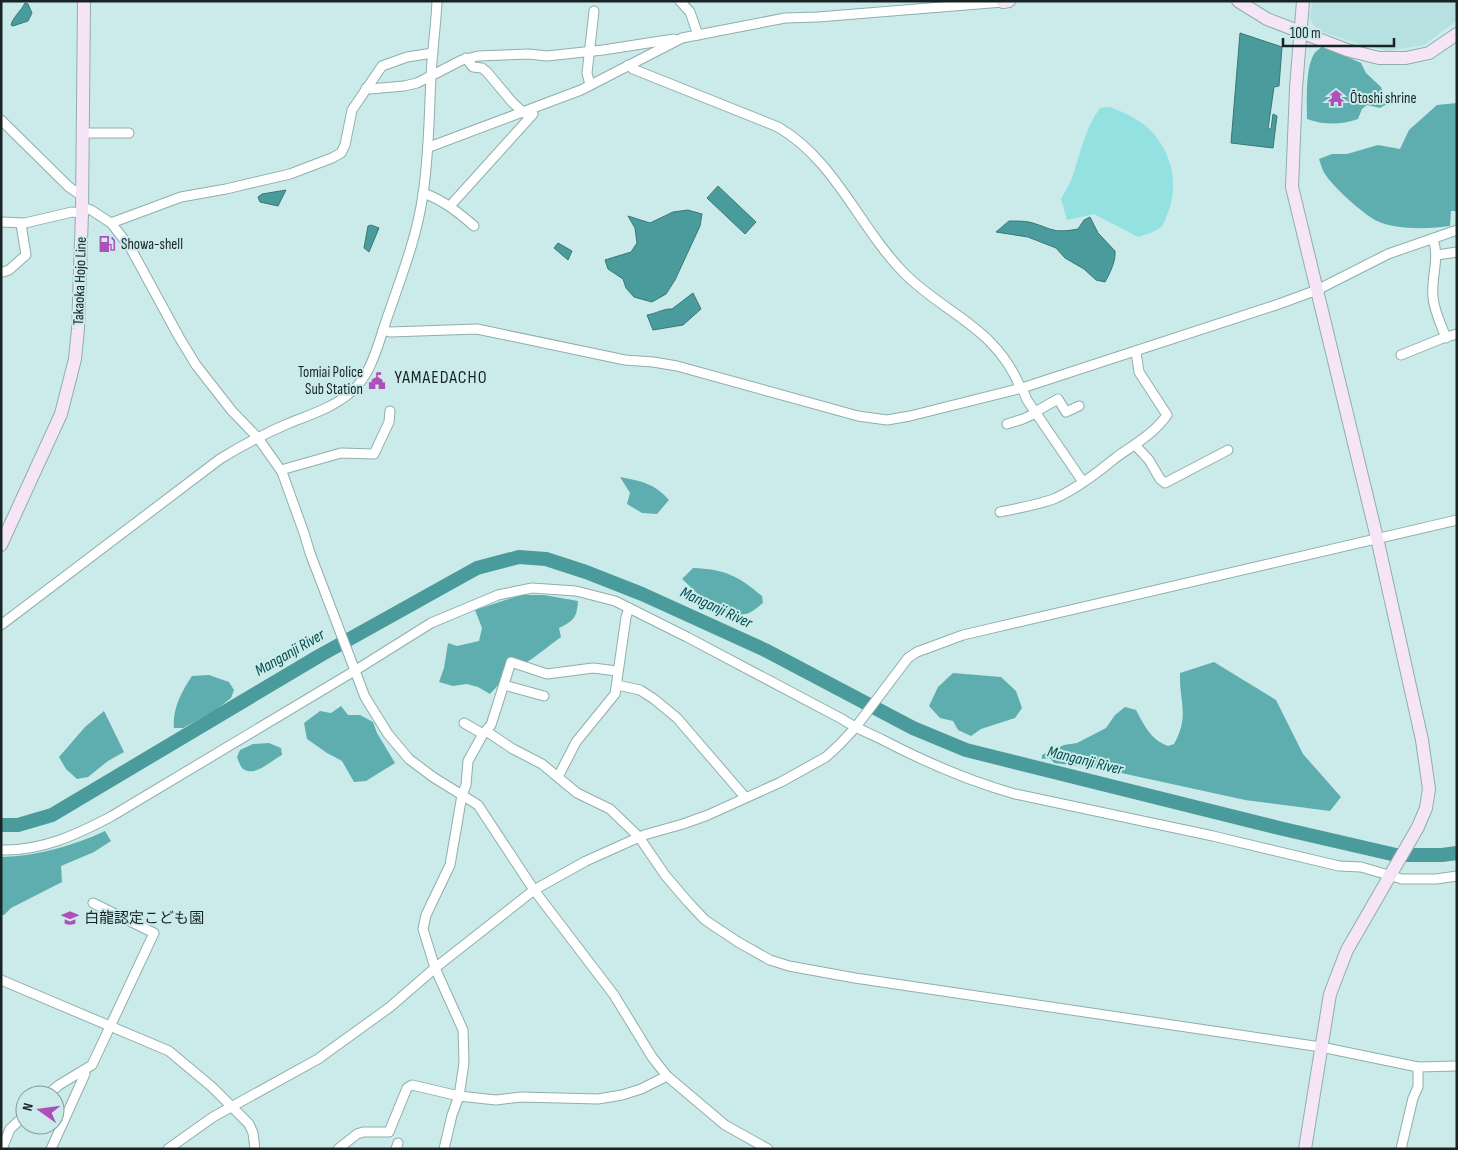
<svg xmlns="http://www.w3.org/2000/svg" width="1458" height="1150" font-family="'Sofia Sans Condensed','Noto Sans JP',sans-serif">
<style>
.built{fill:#b7e0e0}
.green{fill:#94e1e1}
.forest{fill:#5eaeaf}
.water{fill:#4a9b9b;stroke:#3b7777}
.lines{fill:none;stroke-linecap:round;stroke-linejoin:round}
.river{stroke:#4a9b9b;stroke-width:14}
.street-casing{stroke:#8faead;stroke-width:11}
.secondary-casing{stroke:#8faead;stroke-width:14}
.street{stroke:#fff;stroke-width:9}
.secondary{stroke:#f5e5f7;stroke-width:12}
.labels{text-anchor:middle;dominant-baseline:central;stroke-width:4;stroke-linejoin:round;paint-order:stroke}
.poi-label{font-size:15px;fill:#182424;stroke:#cbebeb;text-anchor:start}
.street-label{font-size:15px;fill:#182424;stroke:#cbebeb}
.water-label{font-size:16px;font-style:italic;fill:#004c4d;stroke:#cbebeb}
.quarter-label{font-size:18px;letter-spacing:1px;fill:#182424;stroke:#cbebeb}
</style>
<rect width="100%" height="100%" fill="#cbebeb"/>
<path class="built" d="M1312,1H1457V20L1424,45L1388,51L1362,45L1317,30L1310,19Z"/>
<path class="green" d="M1110,107C1125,113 1139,119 1150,130C1172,152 1180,186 1167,215C1166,218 1164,223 1162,226C1157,232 1146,234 1138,237L1094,214L1067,220L1061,199C1065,192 1069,185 1072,178C1080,155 1085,128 1100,108Z"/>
<g class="forest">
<path d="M1323,46L1361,63L1366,73L1381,87L1387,104L1380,108L1367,105L1362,109L1358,119C1341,125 1324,125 1307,119C1307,102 1305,69 1314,54C1316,51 1320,48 1323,46Z"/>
<path d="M1457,103V211H1451L1450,226C1430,229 1395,230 1377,221C1363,214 1333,187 1325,174C1322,170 1321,164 1319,159L1332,154H1347L1378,145L1400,149L1409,130L1437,105Z"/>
<path d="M620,477C641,481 654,483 669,500L657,514L642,513L627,504L630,493Z"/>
<path d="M693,568C725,569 738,576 762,596L763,603C758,607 751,613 746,614C719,619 700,595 682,579Z"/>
<path d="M521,595H544L578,601C577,617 574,621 559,628L561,637C548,646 537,656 524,664L509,658L501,682L490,694L478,687L467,684L453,686L439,682L444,668L448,643L457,646L479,641L482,628L475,610Z"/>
<path d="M1214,662L1276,700L1303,754L1341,797L1330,811L1245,800L1103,769L1054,763L1050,758L1042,759V755L1064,745L1077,743L1106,728L1115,715L1125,707L1136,710C1144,725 1151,740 1168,746L1174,744C1190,716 1179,702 1180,673Z"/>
<path d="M953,673L1001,677L1016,691L1022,708L1015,718L981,729L971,736L958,730L953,721L940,718L929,706L938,687Z"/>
<path d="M209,675L229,682L234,690L231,698L216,710L183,728H174C172,709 182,691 192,676Z"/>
<path d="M341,706L348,715H360L373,722L377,733L395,763L366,781L354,782L342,761L327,753L307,739L304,723L320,711L331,713Z"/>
<path d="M104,711L124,752L108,761L88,777L77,779L66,769L59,757L85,727Z"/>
<path d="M269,743L281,748L282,755C271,760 254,779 242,768C240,765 238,760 237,757L240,750L253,744Z"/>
<path d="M105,831L111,841L94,852L61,866L62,882L11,908L4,915H1V857C38,856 72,846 105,831Z"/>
</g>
<g class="water">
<path d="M25,3L28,4L32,13L28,21L13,26L11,25C13,17 21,11 25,3Z"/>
<path d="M1240,33L1282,47L1279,86L1274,87L1268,129H1271L1273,114L1277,116L1273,148L1231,143Z"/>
<path d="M718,186L756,222L745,234L707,198Z"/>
<path d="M286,190L278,206L260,202L258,197L262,194Z"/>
<path d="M688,210L702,214L700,226L675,280L666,294L652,302L634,297L626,288L623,279L608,269L605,260L631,252L637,243L635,228L628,216L650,223L673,212Z"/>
<path d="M1090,217L1098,233L1115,251C1116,261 1110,273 1105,282L1096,280L1084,269L1065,258L1056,248L1028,237L996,232L1009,221C1015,221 1023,221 1029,222C1052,228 1051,234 1078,229L1084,220Z"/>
<path d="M371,225L379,228L369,252L364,248L368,226Z"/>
<path d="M558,243L572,251L568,260L554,248Z"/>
<path d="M693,293L701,309L683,325L653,330L647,315C655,314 665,308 672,309Z"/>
</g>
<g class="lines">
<path class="river" d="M1,825H18L52,815L319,656L477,568L519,557L546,559L586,572L642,594L765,650L913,728L966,750L1279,828L1396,855H1442L1457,853"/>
<g class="street-casing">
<g id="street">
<path d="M680,1L690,12L698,35"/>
<path d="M466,58L473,67L482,68L487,72L512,102L524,113"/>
<path d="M628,65L633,69L778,127C835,160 859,227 904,273C946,315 996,327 1021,389"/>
<path d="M590,85L587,73L594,11"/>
<path d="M366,88L370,89L404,86L417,83L462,60L478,56L529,54L547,56L603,50L674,39"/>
<path d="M1,120L69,187L82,196"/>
<path d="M82,133H129"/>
<path d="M428,146H432L581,90L682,38L785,18L818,17L1003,2"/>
<path d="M423,193C443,200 458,212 474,226"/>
<path d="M450,206L533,114L530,110"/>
<path d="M82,207L91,210L111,223L130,247L179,337L196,365L232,411L258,438L282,472L304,533L310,553L365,697L388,734L409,759L433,777L478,805L534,890L614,995L652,1057L667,1076L725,1125L768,1149"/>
<path d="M1,222L25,223L72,212L82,213"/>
<path d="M111,223L181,197L226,189L290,174L332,158L341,153L345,145L352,110L382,66L407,57L433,53"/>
<path d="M1433,239C1440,259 1431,276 1433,297C1434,311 1441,324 1446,338"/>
<path d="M1437,255L1457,252"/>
<path d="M3,272L9,270L26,255L21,224"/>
<path d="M383,330L390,332L477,329L625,360L653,362L677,366L858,416L887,420L910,416L1022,388L1279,304L1317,290L1388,254L1457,230"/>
<path d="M1401,355L1443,338L1457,334"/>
<path d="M1022,388L1027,400L1083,482"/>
<path d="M1035,412L1058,399L1066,412L1079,406"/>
<path d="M1007,424L1023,419L1036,413"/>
<path d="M1135,445L1149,460L1160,479L1165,483L1228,450"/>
<path d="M281,470L341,453L374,454L389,422L390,411"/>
<path d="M1000,512C1018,508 1039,505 1056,498C1077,488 1096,474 1114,459C1133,445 1154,434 1167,415L1139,372L1136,352"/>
<path d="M1,625L220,459C241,446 264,434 287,424C309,415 333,408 351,392C371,375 378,345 386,321C400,280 417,238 423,194C429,155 429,116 431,77C432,52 436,26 437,1"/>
<path d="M504,685L544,696"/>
<path d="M617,685L640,690L654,699L677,718L745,797"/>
<path d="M464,723L483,734"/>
<path d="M486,731L513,749L542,764L577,793L610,809L639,837L665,875L688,902L705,920L738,942L770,960L789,966L855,978L1321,1047L1418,1067L1457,1066"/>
<path d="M558,777L576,742L615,694L626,617L629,608"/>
<path d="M1,850C42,851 76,835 112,816L356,670L431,623L498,595L532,588L576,591L615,601L687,637L842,719C855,728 869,733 883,740C925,762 969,781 1015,794L1213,836L1339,866L1361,867L1402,879H1436L1457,876"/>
<path d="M1,980L169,1051L212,1087L249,1124L253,1133L255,1149"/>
<path d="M47,1095L59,1085L92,1065L154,933L93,903"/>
<path d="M2,1149L10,1129L25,1115"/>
<path d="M51,1149L85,1074L84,1071"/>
<path d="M168,1149L213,1117L318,1059L390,1007L435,968L534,890L586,861L644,835L683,824L708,815L781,782L826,757L839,745L855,728L908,658L917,652L963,635L1457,520"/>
<path d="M338,1149L357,1134L363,1132H389L407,1088L412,1085L459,1096L496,1100L521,1097L598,1099L622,1095L641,1089L667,1076"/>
<path d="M396,1149L398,1143"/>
<path d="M444,1149L452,1115L459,1096L464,1063L463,1030L435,968L423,929L426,915L450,865L462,795L466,785L468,761L483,734L491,725L511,662L547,674L593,668L617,671"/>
<path d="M1401,1149L1413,1098L1418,1087V1067"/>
</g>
</g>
<g class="secondary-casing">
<g id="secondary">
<path d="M1238,1L1267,19L1347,50L1379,58H1406L1429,53L1457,34"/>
<path d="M1303,1L1296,88L1292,187L1377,538L1422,740L1429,789L1426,808L1418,827L1347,950L1330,994L1305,1149"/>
<path d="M1003,2L1009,1"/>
<path d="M1,545L61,414L75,359L78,329L82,213L84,1"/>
</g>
</g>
<use href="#street" class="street"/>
<use href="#secondary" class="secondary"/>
</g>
<defs>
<g id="temple-bare" transform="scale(1.35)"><path d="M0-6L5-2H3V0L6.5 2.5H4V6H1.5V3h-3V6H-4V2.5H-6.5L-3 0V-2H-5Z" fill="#ae50ba" stroke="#cbebeb" stroke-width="2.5" paint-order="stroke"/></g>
<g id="fuel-bare" transform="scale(1.35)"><path d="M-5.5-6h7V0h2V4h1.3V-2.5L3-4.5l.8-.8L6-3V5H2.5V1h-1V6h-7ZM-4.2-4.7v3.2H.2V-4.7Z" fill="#ae50ba" stroke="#cbebeb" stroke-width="2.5" paint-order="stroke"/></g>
<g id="civic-bare" transform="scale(1.35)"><path d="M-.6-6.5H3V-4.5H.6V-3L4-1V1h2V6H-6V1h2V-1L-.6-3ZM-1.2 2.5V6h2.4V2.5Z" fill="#ae50ba" stroke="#cbebeb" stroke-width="2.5" paint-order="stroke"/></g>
<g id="school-bare" transform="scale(1.35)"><path d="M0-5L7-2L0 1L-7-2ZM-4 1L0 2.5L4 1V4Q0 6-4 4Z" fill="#ae50ba" stroke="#cbebeb" stroke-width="2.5" paint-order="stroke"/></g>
</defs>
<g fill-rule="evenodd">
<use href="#temple-bare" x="1336" y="98"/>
<use href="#fuel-bare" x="107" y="244"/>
<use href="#civic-bare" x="377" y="381"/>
<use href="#school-bare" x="70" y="918"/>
</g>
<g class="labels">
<g class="poi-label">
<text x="1350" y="98">Ōtoshi shrine</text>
<text x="121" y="244">Showa-shell</text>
<text x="363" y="372" text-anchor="end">Tomiai Police<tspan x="363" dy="17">Sub Station</tspan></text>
<text x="84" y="918">白龍認定こども園</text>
</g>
<g class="street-label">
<text transform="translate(80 281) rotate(-88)">Takaoka Hojo Line</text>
</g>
<g class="water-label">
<text transform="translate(716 608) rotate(25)">Manganji River</text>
<text transform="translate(290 653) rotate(-30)">Manganji River</text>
<text transform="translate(1085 761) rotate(14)">Manganji River</text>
</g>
<g class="quarter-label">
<text x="441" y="377">YAMAEDACHO</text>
</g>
</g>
<rect width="1458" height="1150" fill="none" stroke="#182424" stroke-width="5"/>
<g transform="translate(40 1110) rotate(284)"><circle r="24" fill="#cbebeb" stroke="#839b9b"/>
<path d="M0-4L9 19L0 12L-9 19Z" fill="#ae50ba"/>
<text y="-8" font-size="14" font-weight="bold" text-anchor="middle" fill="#182424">N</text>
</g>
<path d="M1283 38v8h111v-8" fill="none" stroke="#182424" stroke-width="2.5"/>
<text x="1290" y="38" font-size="15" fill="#182424" stroke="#cbebeb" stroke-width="4" paint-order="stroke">100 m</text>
</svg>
